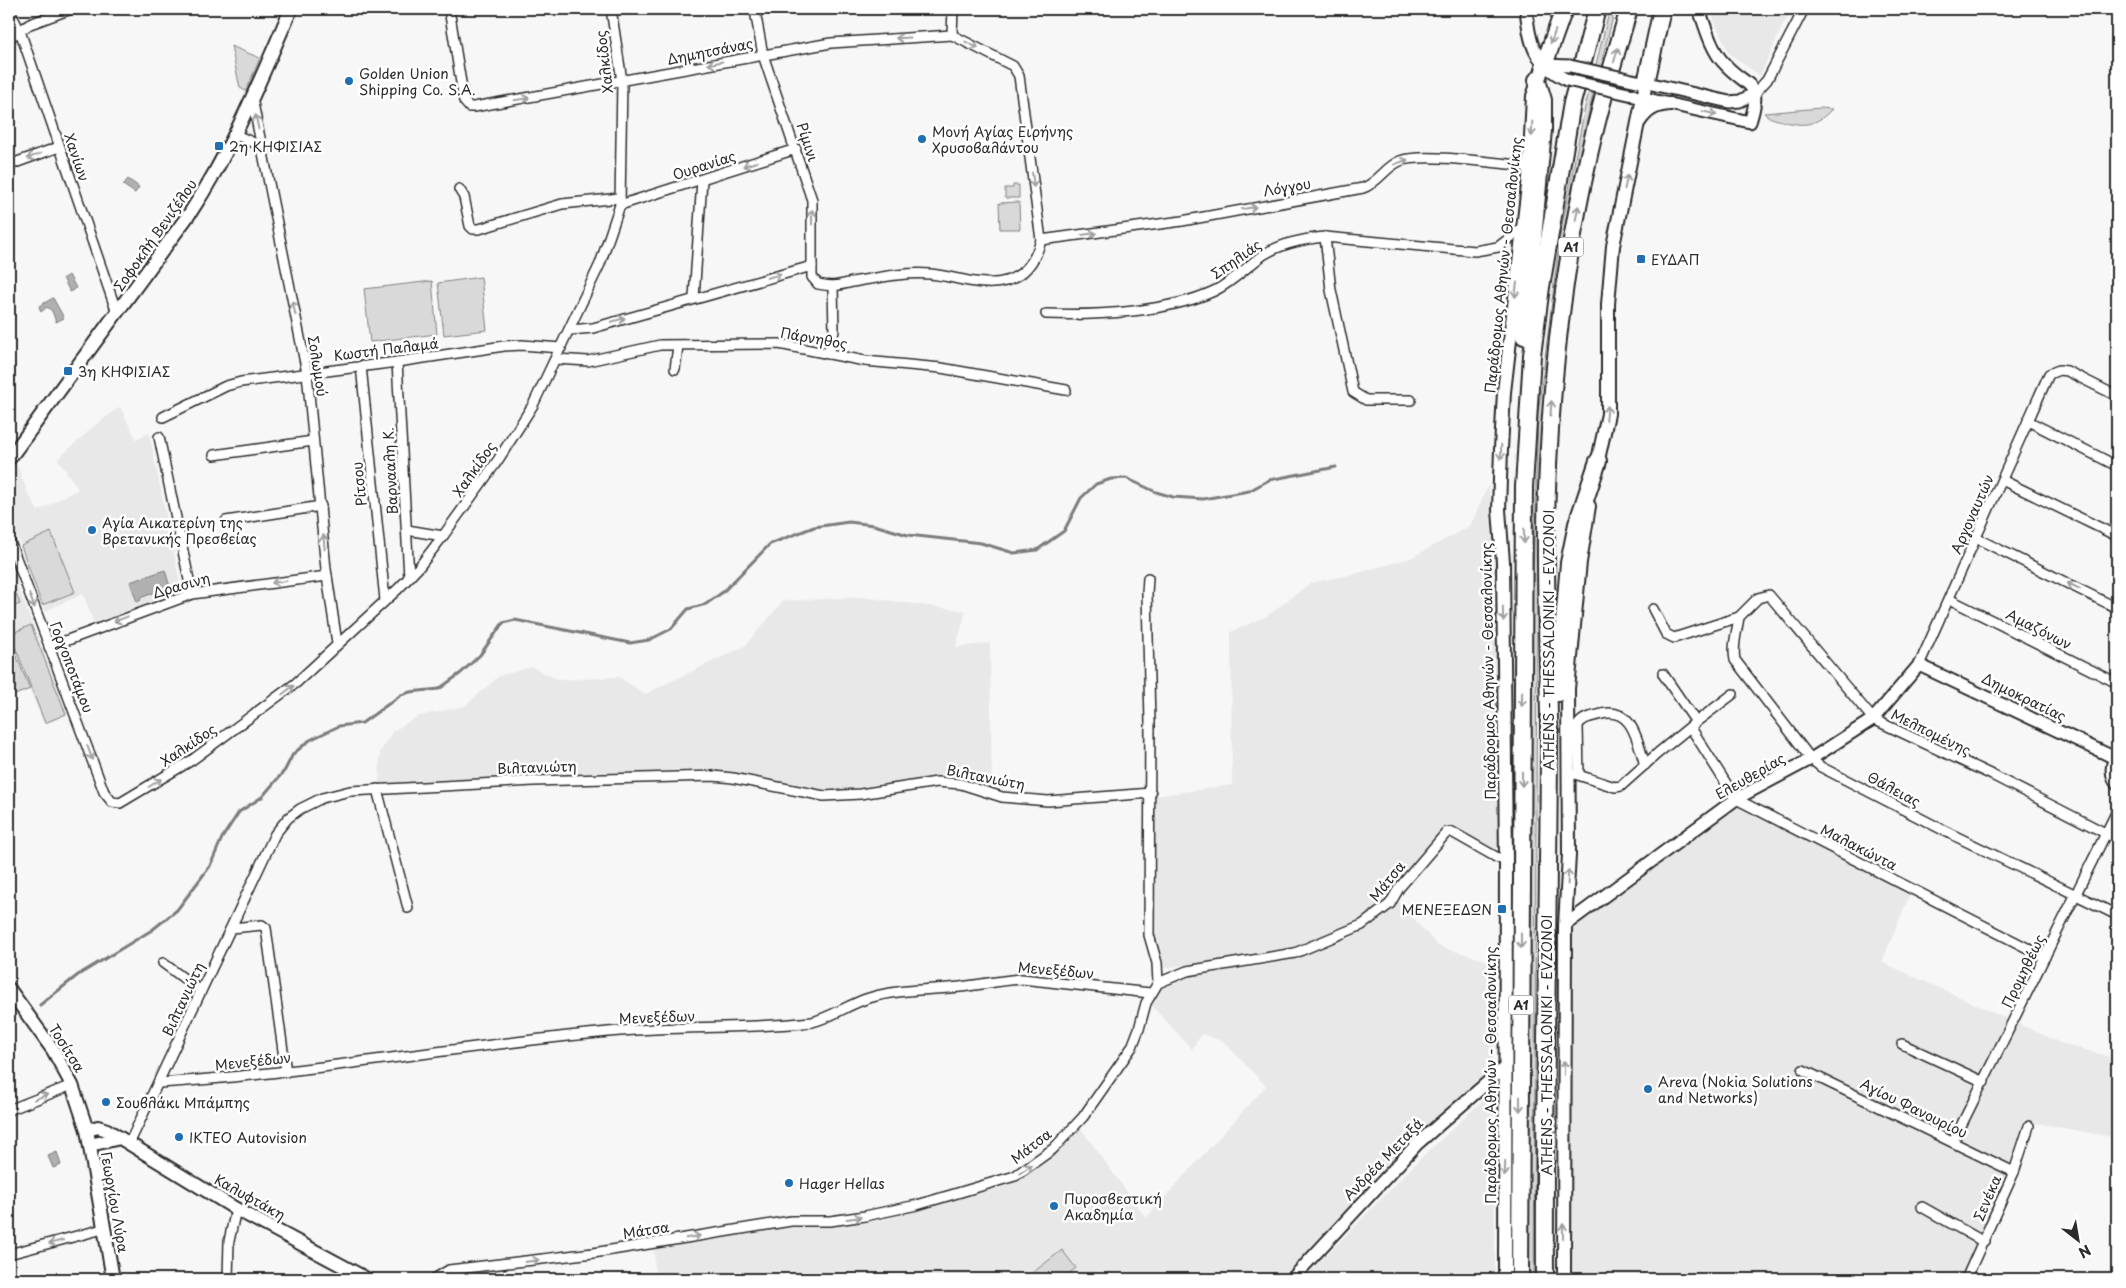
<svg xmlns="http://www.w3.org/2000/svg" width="2126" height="1288" font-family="'Playpen Sans',sans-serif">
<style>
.built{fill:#e8e8e8}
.green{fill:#d9d9d9;stroke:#828282}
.water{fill:#b0b0b0;stroke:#7b7b7b}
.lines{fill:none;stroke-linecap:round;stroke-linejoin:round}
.stream{stroke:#7b7b7b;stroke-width:3}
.minor-casing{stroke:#2b2b2b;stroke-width:12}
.tertiary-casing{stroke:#2b2b2b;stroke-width:15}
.secondary-casing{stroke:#2b2b2b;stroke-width:16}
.motorway-casing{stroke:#2b2b2b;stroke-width:20}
.minor{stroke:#fff;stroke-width:9}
.tertiary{stroke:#fff;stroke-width:11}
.secondary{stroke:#fff;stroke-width:12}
.motorway{stroke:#fff;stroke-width:16}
.tertiary-bridge-casing{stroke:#2b2b2b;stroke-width:15;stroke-linecap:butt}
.tertiary-bridge{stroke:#fff;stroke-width:11}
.oneway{stroke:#a0a0a0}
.poi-dot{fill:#1f6fb2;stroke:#fff;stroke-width:2}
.labels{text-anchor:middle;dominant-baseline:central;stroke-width:5;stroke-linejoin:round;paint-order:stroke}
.shield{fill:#fff;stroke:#6b6b6b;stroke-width:1}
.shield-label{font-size:12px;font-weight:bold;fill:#2b2b2b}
.street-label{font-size:14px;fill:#2b2b2b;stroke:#fff}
.poi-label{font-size:14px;fill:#2b2b2b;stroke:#fff;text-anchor:start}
</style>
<rect width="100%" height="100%" fill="#f7f7f7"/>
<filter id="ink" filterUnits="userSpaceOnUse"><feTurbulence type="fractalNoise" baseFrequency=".02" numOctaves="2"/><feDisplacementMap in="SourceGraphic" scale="10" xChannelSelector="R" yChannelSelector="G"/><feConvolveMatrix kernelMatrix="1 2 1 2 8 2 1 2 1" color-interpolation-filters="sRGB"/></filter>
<g filter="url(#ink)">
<g class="built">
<path d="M1709,9H1794L1783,25L1760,76L1729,53Z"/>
<path d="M120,407L136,439L149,433L182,592L94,623L83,594L45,611L9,514V475L17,464L27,491L38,511L78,489L58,459L94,426Z"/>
<path d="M1489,484L1495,566L1500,843L1498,848L1491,849L1455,828L1446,827L1443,828L1395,888L1389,902L1359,923L1285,952L1163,968L1157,946L1154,919L1155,796L1232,785L1231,632L1267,616L1310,583L1354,574L1411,558L1470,526Z"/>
<path d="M9,564L68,715L44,724L30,690L9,699Z"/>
<path d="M862,597L966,611L956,647L990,643L992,788L959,777L918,779L837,791L818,790L704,769L379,785L380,752L393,731L419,716L465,706L499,676L532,667L559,680L619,677L645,694L745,646L783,601Z"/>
<path d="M1734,794L1913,886L1882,962L2061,1043L2117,1059V1138L2026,1121L2006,1180L1962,1279H1570L1571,914Z"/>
<path d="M1399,902L1438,946L1495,963V1053L1487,1071L1287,1279H655L654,1246L775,1228L823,1227L882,1220L1009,1185L1081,1129L1146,1218L1266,1086L1223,1041L1202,1034L1192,1049L1149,1003L1155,994L1163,986L1183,976L1260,966L1293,958L1367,926Z"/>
<path d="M1494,1090L1495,1279H1303L1419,1160Z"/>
</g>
<g class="green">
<path d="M1610,9H1615L1590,107L1564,235L1539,491L1537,609L1534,1279H1529L1532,610L1538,414L1560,236L1585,107Z"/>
<path d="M231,46L260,58L246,91L240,88Z"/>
<path d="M1820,108L1832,109C1816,126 1804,127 1782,121C1775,119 1770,119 1764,113Z"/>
<path d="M1013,185H1019V198H1005V188H1013Z"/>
<path d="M1019,202L1020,229H1000L999,203Z"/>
<path d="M481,277L487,330L444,335L438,283Z"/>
<path d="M432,281L437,334L370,342L364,289Z"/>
<path d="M51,532L75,592L42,605L21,546Z"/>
<path d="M9,576L20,604L9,608Z"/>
<path d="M31,625L66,714L45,723L10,634Z"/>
<path d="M9,638L30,689L9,697Z"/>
<path d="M1062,1250L1076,1268L1062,1279H1027L1026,1278Z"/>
</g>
<g class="water">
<path d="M128,179L139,187L135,193L123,185Z"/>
<path d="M69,275L76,288L70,292L63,278Z"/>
<path d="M53,298L64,318L56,322L52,311L47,307L41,312L39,306Z"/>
<path d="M165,570L170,587L140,598L141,600L137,602L130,582Z"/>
<path d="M57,1152L61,1165L53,1168L48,1156Z"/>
</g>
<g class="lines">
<path class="stream" d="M40,1005L78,975L152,930L177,910L210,866L222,838L239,812L262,797L285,770L293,754L310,740L339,726L362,723L401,695L410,692L439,689L461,673L480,655L503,623L515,620L630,643L649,640L671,629L688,609L706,604L723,592L770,544L814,527L849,522L874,525L908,535L981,543L1014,553L1037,550L1064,531L1081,498L1096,484L1111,479L1126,478L1156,492L1173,497L1203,499L1249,491L1269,480L1336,467"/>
<g class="minor-casing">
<g id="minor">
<path d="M449,9L464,101L469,107H474L831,43L952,35"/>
<path d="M9,10L20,31L117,313"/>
<path d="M755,11L763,55L812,200V277L818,284C837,288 840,284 858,281C881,277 907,272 930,274C954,276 983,288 1006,281C1026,275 1036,259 1041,240L1019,76L1013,66L952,35L953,9"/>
<path d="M9,38L30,24L71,9"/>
<path d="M1755,93L1767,80L1804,9"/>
<path d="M252,98L307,373L326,569L337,643"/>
<path d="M234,134L263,147"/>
<path d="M9,165L59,147"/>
<path d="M459,189L464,197L470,226L473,229H479L562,204L620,198"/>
<path d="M620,205L796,149"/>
<path d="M1325,237L1331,290L1353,392L1366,400H1411"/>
<path d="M1041,240L1182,221L1363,188C1378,183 1385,167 1400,161C1422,152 1502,164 1530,166"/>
<path d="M694,298L702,180"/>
<path d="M1046,314C1096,316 1169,312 1214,291C1233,282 1246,267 1263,255C1282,243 1303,239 1325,237L1475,251L1498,247L1524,227"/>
<path d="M570,330L593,328L812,266"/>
<path d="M828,354L834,331L833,287"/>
<path d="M556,359L588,361L660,345L779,344L865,361L941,368L1066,390"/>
<path d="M397,362L409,577"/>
<path d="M361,366L385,600"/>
<path d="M675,369L678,346"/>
<path d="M163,417L226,386L241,382L397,362L504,346L522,345L561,348"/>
<path d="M2028,421L2117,466"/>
<path d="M159,437L192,594"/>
<path d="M214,455L313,441"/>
<path d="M2002,480L2117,536"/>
<path d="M226,521L321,506"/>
<path d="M407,530L443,536"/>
<path d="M1976,538L2117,608"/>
<path d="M9,539L104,792L112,802L120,803L192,760L296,683L398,589L419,567L443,536L498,460L533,405L600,264L620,205L622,81L611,9"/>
<path d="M1148,578L1147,593L1150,723L1149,935L1157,963L1158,983"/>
<path d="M1949,599L2117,683"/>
<path d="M1653,609L1666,634L1674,638L1739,617L1758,598L1769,595L1873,719L1992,775L2117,839"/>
<path d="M1739,617C1737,632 1732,646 1735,660L1811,759L1821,767L1949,833L2117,915"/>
<path d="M49,647L192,594L327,576"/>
<path d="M1919,665L2049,374L2059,370L2067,371L2117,396"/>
<path d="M1663,674L1696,722L1733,694"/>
<path d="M1691,728L1736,799L2045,957"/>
<path d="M1575,774L1615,787L1621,786L1658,753L1696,722"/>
<path d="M1579,775L1578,725C1583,718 1589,717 1598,715C1632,704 1637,740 1645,765"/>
<path d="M377,789L408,908"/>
<path d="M232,928L262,925L266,928L286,1072"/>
<path d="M163,963L201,991"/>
<path d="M1902,1044L1984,1082"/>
<path d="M1803,1070L2014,1172"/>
<path d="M159,1083C314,1073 466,1044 620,1031C684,1026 749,1029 812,1022C832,1017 849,1004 869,998C899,989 930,990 960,987C981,985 1001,980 1022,979L1150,993"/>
<path d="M9,1110L72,1085"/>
<path d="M1953,1142L2117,811"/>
<path d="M129,1144L275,834L288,818L300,809L322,798L350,791L533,781L713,776L733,778L824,796L860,794L937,782L961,784L1002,797L1048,801L1151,793"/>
<path d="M1922,1207L1984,1242"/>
<path d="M9,1254L103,1229"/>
<path d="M228,1279L229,1241L236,1209"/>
<path d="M434,1279L449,1270L593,1253L791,1221H830L865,1216L917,1205L1015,1176L1053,1149L1083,1117L1132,1047L1139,1029L1146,1003L1158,983L1187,971L1295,953L1362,925L1390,904L1399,888L1447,832H1452L1496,857L1506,861"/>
<path d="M1966,1279L2014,1172L2029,1126"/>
</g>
</g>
<g class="tertiary-casing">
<g id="tertiary">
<path d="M1526,9C1530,44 1533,63 1567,80"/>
<path d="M1544,65L1570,66"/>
<path d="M1639,81L1729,102L1740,101L1755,93"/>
<path d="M1634,96L1750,122C1764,79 1746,89 1723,62C1711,49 1705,26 1699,9"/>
<path d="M2117,754C2111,764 2110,775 2117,784"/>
<path d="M1565,925L1736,799L1811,759L1873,719L1919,665L2115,758"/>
<path d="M1292,1279L1418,1143L1504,1068"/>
</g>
</g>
<g class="secondary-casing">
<g id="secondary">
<path d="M1639,122C1647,110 1655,105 1670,104"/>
<path d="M9,459L190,213C232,150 261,78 291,9"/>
<path d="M1596,469L1608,414V304L1613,246L1646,83"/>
<path d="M9,989L53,1050L72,1085L87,1130L113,1279"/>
<path d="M87,1130L98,1127L107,1130L236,1209L367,1279"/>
<path d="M90,1145L120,1138"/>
<path d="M1505,1279L1506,861L1503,562L1499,510L1501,449L1504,392L1529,177L1533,96L1544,65"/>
<path d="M1564,1279L1565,925L1569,855L1568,689L1580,562L1589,506"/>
</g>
</g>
<g class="motorway-casing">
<g id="motorway">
<path d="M1544,65L1564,9"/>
<path d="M1646,83L1662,9"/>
<path d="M1524,336L1543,130V100L1537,80"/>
<path d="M1558,693L1569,563L1577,524L1598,461"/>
<path d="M1520,1279L1524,487L1532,355L1541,287L1572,103L1597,9"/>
<path d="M1545,1279C1544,1103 1548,928 1549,752C1550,665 1543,576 1547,489C1551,379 1563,271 1587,164C1598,111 1614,60 1629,9"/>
</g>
</g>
<use href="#minor" class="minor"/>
<use href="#tertiary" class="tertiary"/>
<use href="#secondary" class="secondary"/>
<use href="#motorway" class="motorway"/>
<g class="tertiary-bridge-casing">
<g id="tertiary-bridge">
<path d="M1570,66L1637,81"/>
<path d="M1567,80L1633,95"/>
</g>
</g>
<use href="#tertiary-bridge" class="tertiary-bridge"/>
</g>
<defs><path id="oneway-shaft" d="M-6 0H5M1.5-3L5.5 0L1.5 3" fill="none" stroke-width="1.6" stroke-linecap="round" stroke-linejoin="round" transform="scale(1.25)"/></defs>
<g class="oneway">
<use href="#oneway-shaft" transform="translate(1553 37) rotate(109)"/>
<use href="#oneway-shaft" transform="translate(903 38) rotate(177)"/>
<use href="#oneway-shaft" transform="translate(972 45) rotate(27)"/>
<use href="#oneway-shaft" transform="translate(1616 55) rotate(-74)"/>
<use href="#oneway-shaft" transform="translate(715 63) rotate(169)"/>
<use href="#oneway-shaft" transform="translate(522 99) rotate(-10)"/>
<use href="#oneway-shaft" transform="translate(1710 113) rotate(13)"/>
<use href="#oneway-shaft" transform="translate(257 122) rotate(-102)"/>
<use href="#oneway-shaft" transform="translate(1532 129) rotate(92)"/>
<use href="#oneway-shaft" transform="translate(34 156) rotate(160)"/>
<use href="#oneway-shaft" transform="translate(1401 162) rotate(-20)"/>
<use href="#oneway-shaft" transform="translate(750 164) rotate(162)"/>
<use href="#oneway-shaft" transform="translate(1033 180) rotate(83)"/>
<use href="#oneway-shaft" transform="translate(1626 182) rotate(-78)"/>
<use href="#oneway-shaft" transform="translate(1249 208) rotate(-10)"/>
<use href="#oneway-shaft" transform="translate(1577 213) rotate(-79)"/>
<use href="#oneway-shaft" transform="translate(812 217) rotate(-90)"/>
<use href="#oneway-shaft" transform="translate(1089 234) rotate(-7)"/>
<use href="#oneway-shaft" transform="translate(774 276) rotate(-15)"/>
<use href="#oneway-shaft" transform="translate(1516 290) rotate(97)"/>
<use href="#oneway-shaft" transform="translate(294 308) rotate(-102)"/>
<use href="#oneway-shaft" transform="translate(618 320) rotate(-16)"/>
<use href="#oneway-shaft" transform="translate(1551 408) rotate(-86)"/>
<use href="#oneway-shaft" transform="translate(1607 413) rotate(-84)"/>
<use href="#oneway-shaft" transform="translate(1501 452) rotate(92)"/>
<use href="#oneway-shaft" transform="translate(1524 536) rotate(91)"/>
<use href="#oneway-shaft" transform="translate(324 542) rotate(-95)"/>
<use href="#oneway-shaft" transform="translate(279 582) rotate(173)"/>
<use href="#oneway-shaft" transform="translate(2074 586) rotate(-154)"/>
<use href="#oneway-shaft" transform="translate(32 601) rotate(69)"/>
<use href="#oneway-shaft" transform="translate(1503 614) rotate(89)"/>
<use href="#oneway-shaft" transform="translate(121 619) rotate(159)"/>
<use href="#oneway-shaft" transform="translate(288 690) rotate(-37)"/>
<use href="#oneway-shaft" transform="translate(1522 699) rotate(91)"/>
<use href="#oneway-shaft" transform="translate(90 753) rotate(69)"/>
<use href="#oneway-shaft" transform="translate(1522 779) rotate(90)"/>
<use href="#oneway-shaft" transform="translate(155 783) rotate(-32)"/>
<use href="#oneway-shaft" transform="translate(1568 877) rotate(-87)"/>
<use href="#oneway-shaft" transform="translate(1521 941) rotate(90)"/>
<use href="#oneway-shaft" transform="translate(1564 1068) rotate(-89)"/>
<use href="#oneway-shaft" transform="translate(41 1097) rotate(-21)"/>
<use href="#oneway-shaft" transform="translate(1520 1104) rotate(90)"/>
<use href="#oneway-shaft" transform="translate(1026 1169) rotate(-35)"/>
<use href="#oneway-shaft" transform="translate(1505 1169) rotate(91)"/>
<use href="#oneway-shaft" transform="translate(854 1218) rotate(-7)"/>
<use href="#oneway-shaft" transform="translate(1563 1231) rotate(-90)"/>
<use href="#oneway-shaft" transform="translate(693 1237) rotate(-10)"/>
<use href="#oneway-shaft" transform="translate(56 1242) rotate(165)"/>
<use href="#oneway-shaft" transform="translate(532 1261) rotate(-7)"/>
</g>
</g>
<g class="poi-dot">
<circle cx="349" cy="81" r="5"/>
<circle cx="922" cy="139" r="5"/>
<rect x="214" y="141" width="10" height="10" rx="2.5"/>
<rect x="1636" y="254" width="10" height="10" rx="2.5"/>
<rect x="63" y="366" width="10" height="10" rx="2.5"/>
<circle cx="92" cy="530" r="5"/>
<rect x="1497" y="904" width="10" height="10" rx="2.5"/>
<circle cx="1648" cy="1089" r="5"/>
<circle cx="106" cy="1102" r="5"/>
<circle cx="179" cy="1137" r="5"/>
<circle cx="789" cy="1183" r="5"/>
<circle cx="1054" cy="1206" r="5"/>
</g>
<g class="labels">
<g class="shield">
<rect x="1558.5" y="237.5" width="25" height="19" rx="4"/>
<rect x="1508.5" y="995.5" width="25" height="19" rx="4"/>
</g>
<g class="shield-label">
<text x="1571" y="247">Α1</text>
<text x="1521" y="1005">Α1</text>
</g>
<g class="street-label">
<text transform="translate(710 51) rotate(-11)">Δημητσάνας</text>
<text transform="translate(604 62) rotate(-97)">Χαλκίδος</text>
<text transform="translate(808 142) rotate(72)">Ρίμινι</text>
<text transform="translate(77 157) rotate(71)">Χανίων</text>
<text transform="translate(704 165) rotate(-18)">Ουρανίας</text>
<text transform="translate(1287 187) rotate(-10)">Λόγγου</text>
<text transform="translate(155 235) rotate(-55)">Σοφοκλή Βενιζέλου</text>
<text transform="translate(1236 259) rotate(-35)">Σπηλιάς</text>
<text transform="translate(1503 265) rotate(-84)">Παράδρομος Αθηνών - Θεσσαλονίκης</text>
<text transform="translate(814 338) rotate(10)">Πάρνηθος</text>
<text transform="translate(386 349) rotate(-7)">Κωστή Παλαμά</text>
<text transform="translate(318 366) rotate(81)">Σολωμού</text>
<text transform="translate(474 469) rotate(-55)">Χαλκίδος</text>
<text transform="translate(390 471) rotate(-93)">Βαρνααλη Κ.</text>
<text transform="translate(359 484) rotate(-96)">Ρίτσου</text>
<text transform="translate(1972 514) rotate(-66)">Αργοναυτών</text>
<text transform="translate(181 585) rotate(-16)">Δρασινη</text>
<text transform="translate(2039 629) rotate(27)">Αμαζόνων</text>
<text transform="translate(1548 640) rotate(-90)">ATHENS - THESSALONIKI - EVZONOI</text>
<text transform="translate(72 667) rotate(69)">Γοργοποτάμου</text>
<text transform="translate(1488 671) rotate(-91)">Παράδρομος Αθηνών - Θεσσαλονίκης</text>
<text transform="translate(2024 697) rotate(26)">Δημοκρατίας</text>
<text transform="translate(1931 732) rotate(26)">Μελπομένης</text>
<text transform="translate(188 745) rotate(-34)">Χαλκίδος</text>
<text transform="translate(537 767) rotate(-2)">Βιλτανιώτη</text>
<text transform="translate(1750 776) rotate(-30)">Ελευθερίας</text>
<text transform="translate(986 777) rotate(11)">Βιλτανιώτη</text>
<text transform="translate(1894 789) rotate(28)">Θάλειας</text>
<text transform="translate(1859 847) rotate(27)">Μαλακώντα</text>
<text transform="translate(1387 881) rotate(-51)">Μάτσα</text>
<text transform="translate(1056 970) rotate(5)">Μενεξέδων</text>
<text transform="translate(2023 971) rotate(-64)">Προμηθέως</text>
<text transform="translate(183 999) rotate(-65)">Βιλτανιώτη</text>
<text transform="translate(657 1017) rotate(-2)">Μενεξέδων</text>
<text transform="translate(1546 1045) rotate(-90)">ATHENS - THESSALONIKI - EVZONOI</text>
<text transform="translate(67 1048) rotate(58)">Τοσίτσα</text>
<text transform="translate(253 1061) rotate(-6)">Μενεξέδων</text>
<text transform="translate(1490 1075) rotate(-90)">Παράδρομος Αθηνών - Θεσσαλονίκης</text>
<text transform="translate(1914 1108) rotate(26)">Αγίου Φανουρίου</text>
<text transform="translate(1031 1146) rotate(-38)">Μάτσα</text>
<text transform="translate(1383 1159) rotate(-46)">Ανδρέα Μεταξά</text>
<text transform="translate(250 1197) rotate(29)">Καλυφτάκη</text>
<text transform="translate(1987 1198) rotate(-67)">Σενέκα</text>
<text transform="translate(115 1202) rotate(80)">Γεωργίου Λύρα</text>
<text transform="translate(646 1230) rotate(-9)">Μάτσα</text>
</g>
<g class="poi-label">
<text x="359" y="73">Golden Union<tspan x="359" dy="16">Shipping Co. S.A.</tspan></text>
<text x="932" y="131">Μονή Αγίας Ειρήνης<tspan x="932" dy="16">Χρυσοβαλάντου</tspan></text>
<text x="229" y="146">2η ΚΗΦΙΣΙΑΣ</text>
<text x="1651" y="259">ΕΥΔΑΠ</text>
<text x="78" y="371">3η ΚΗΦΙΣΙΑΣ</text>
<text x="102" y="522">Αγία Αικατερίνη της<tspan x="102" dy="16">Βρετανικής Πρεσβείας</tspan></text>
<text x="1492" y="909" text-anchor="end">ΜΕΝΕΞΕΔΩΝ</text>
<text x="1658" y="1081">Areva (Nokia Solutions<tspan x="1658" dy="16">and Networks)</tspan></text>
<text x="116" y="1102">Σουβλάκι Μπάμπης</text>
<text x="189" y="1137">ΙΚΤΕΟ Autovision</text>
<text x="799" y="1183">Hager Hellas</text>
<text x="1064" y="1198">Πυροσβεστική<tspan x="1064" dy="16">Ακαδημία</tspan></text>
</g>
</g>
<rect width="2126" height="1288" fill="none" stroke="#fff" stroke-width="30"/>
<rect x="15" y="15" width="2096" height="1258" fill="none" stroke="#2b2b2b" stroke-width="2" filter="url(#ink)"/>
<g transform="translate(2078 1240) rotate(149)" stroke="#ffffff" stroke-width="4" paint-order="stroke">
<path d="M0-4L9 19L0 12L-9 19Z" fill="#2b2b2b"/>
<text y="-8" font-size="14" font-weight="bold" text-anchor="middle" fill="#2b2b2b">N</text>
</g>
</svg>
